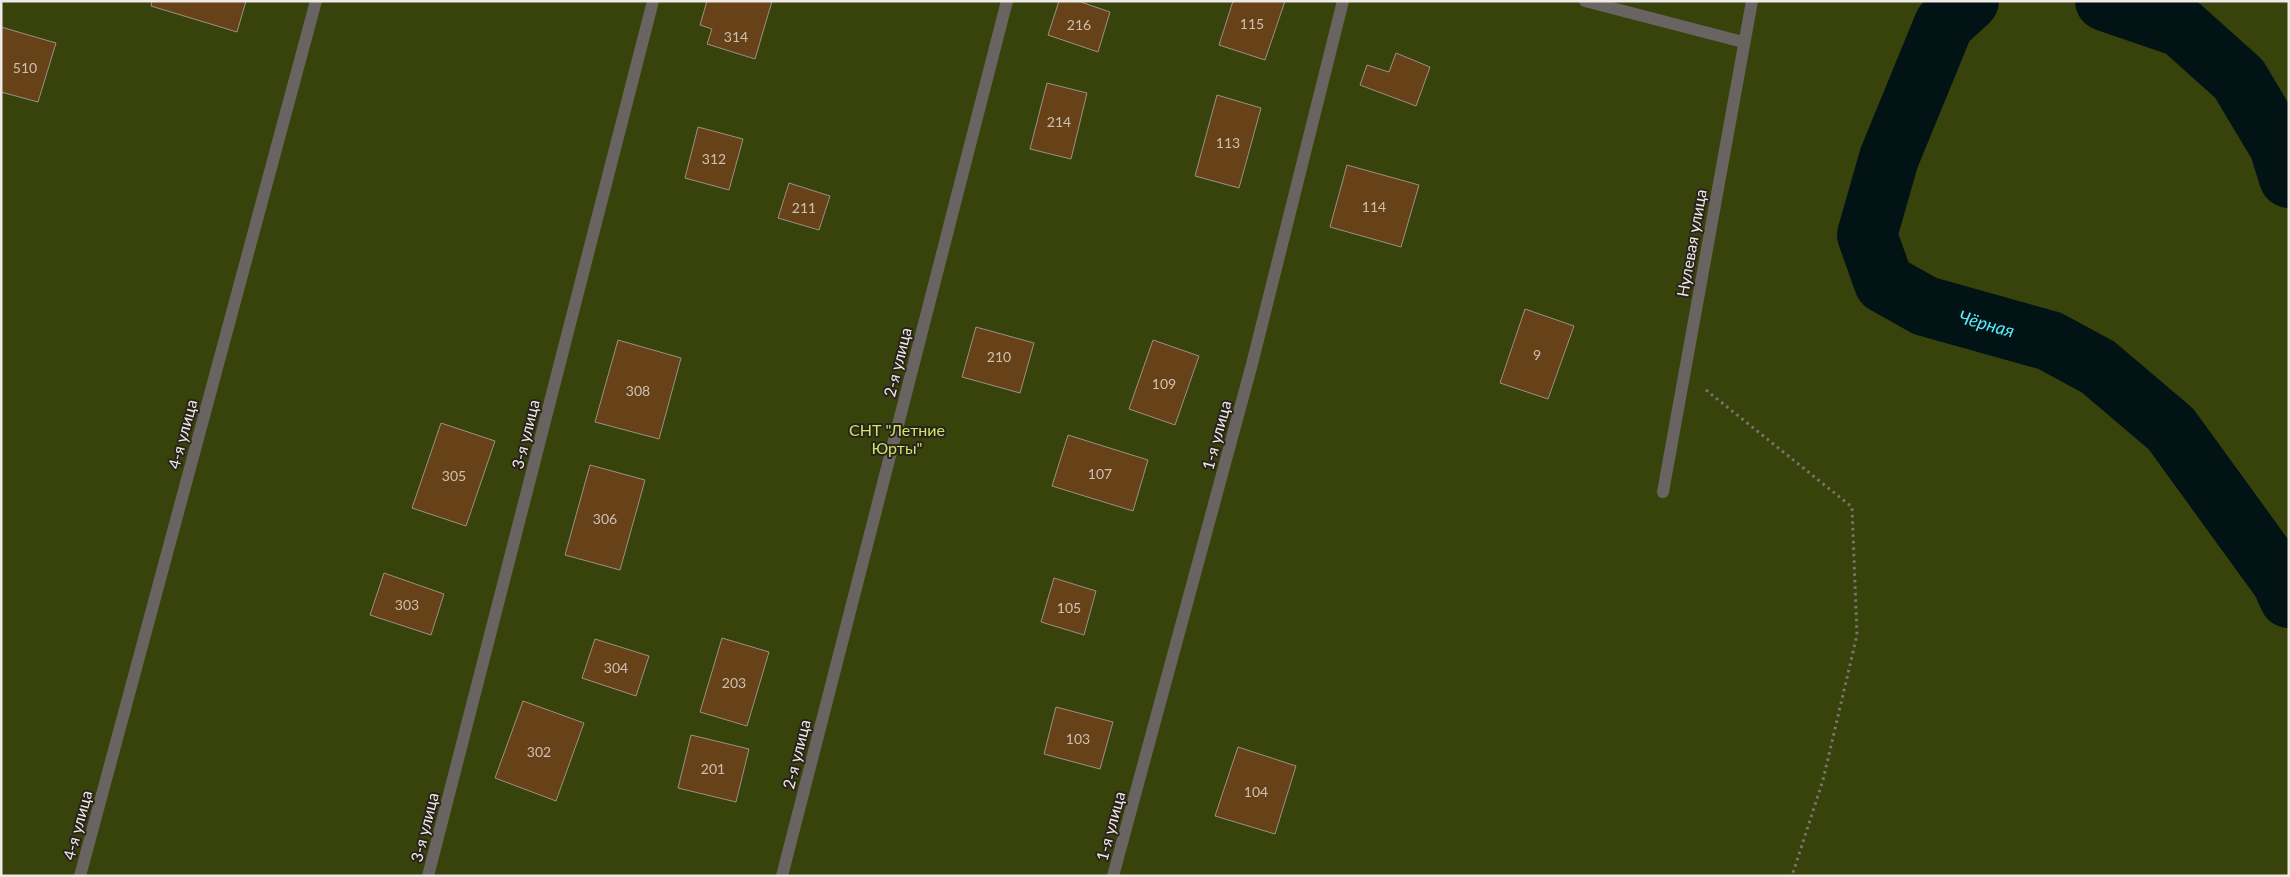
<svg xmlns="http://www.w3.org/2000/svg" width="2290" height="877" font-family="Lato,sans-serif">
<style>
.green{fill:#38430c}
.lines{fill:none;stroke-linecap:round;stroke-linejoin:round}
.river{stroke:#021316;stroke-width:60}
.building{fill:#674118;stroke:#9a9189}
.path{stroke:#7a746d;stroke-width:3;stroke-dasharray:2.5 4;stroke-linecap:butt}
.minor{stroke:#696461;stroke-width:12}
.labels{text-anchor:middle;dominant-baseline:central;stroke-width:4;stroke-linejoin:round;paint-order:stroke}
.number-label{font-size:14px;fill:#cdc0b2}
.street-label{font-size:16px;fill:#efeae5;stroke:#2a231c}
.park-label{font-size:16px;fill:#cae666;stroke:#2a231c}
.water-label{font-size:18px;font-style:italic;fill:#57edfc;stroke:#2a231c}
</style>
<rect width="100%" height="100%" fill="#2a231c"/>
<rect class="green" x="1" y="1" width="2288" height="875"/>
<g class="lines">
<g class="river">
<path id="s1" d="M1969,1L1944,24L1889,158L1867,235L1884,283L1925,306L2050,341L2098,367L2171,429L2282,582L2289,598"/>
<path d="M2105,1L2181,27L2239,79L2279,146L2289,178"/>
</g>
</g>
<g class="building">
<path d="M152,1H246L237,32L151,6Z"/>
<path d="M707,1H772L755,59L707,44L712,29L700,25Z"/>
<path d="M1059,1H1078L1110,12L1098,52L1048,35Z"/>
<path d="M1233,1H1285L1265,60L1219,45Z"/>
<path d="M1,27L56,43L38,102L1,92Z"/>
<path d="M1396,53L1430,67L1416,106L1360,85L1367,65L1389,72Z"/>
<path d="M1047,83L1087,93L1071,159L1030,149Z"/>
<path d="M1217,95L1261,108L1239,188L1195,176Z"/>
<path d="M698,127L743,139L729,190L685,178Z"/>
<path d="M1347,165L1419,185L1401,247L1330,227Z"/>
<path d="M789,183L830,196L819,230L778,218Z"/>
<path d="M1525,309L1574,326L1548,399L1500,383Z"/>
<path d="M976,327L1034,343L1020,393L962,377Z"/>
<path d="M618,340L681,358L659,439L595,422Z"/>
<path d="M1153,340L1199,356L1175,425L1129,409Z"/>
<path d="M441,423L495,441L466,526L412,508Z"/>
<path d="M1068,435L1148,460L1133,511L1052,486Z"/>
<path d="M590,465L645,480L620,570L565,555Z"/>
<path d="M384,573L444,594L431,635L370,615Z"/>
<path d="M1054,578L1096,591L1084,635L1041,622Z"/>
<path d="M722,638L769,652L747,726L700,712Z"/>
<path d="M595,639L649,656L636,696L582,678Z"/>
<path d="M523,701L584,723L556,801L495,778Z"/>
<path d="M1056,707L1113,722L1100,769L1044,754Z"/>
<path d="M691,735L749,749L736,802L678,788Z"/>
<path d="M1238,747L1296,766L1275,834L1215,816Z"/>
</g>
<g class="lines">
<path class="path" d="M1706,390L1852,507L1857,635L1823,780L1792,876"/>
<g class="minor">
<path d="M1585,1L1743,42"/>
<path d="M1663,492L1752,1"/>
<path d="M80,876L316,1"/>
<path d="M428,876L653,1"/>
<path d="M782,876L1007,1"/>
<path d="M1113,876L1252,364L1343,1"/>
</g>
</g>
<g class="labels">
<g class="number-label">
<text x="1252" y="23">115</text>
<text x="1079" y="24">216</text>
<text x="736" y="36">314</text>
<text x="25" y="67">510</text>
<text x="1059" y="121">214</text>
<text x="1228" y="142">113</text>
<text x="714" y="158">312</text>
<text x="1374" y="206">114</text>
<text x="804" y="207">211</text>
<text x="1537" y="354">9</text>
<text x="999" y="356">210</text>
<text x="1164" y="383">109</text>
<text x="638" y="390">308</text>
<text x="1100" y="473">107</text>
<text x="454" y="475">305</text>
<text x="605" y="518">306</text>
<text x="407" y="604">303</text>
<text x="1069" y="607">105</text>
<text x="616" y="667">304</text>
<text x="734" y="682">203</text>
<text x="1078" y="738">103</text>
<text x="539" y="751">302</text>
<text x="713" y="768">201</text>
<text x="1256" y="791">104</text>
</g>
<g class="street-label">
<text transform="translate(1691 243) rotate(-80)">Нулевая улица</text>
<text transform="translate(897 362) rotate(-76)">2-я улица</text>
<text transform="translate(182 434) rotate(-75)">4-я улица</text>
<text transform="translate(525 434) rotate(-76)">3-я улица</text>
<text transform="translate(1216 435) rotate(-75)">1-я улица</text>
<text transform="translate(796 754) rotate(-76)">2-я улица</text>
<text transform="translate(77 825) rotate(-75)">4-я улица</text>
<text transform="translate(1110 826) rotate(-75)">1-я улица</text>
<text transform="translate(424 827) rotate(-76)">3-я улица</text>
</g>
<g class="park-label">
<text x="897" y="429">СНТ "Летние<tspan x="897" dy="18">Юрты"</tspan></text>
</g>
<g class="water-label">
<text stroke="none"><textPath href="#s1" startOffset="421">Чёрная</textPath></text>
</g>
</g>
<rect width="2290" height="877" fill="none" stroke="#efeae5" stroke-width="5"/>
</svg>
